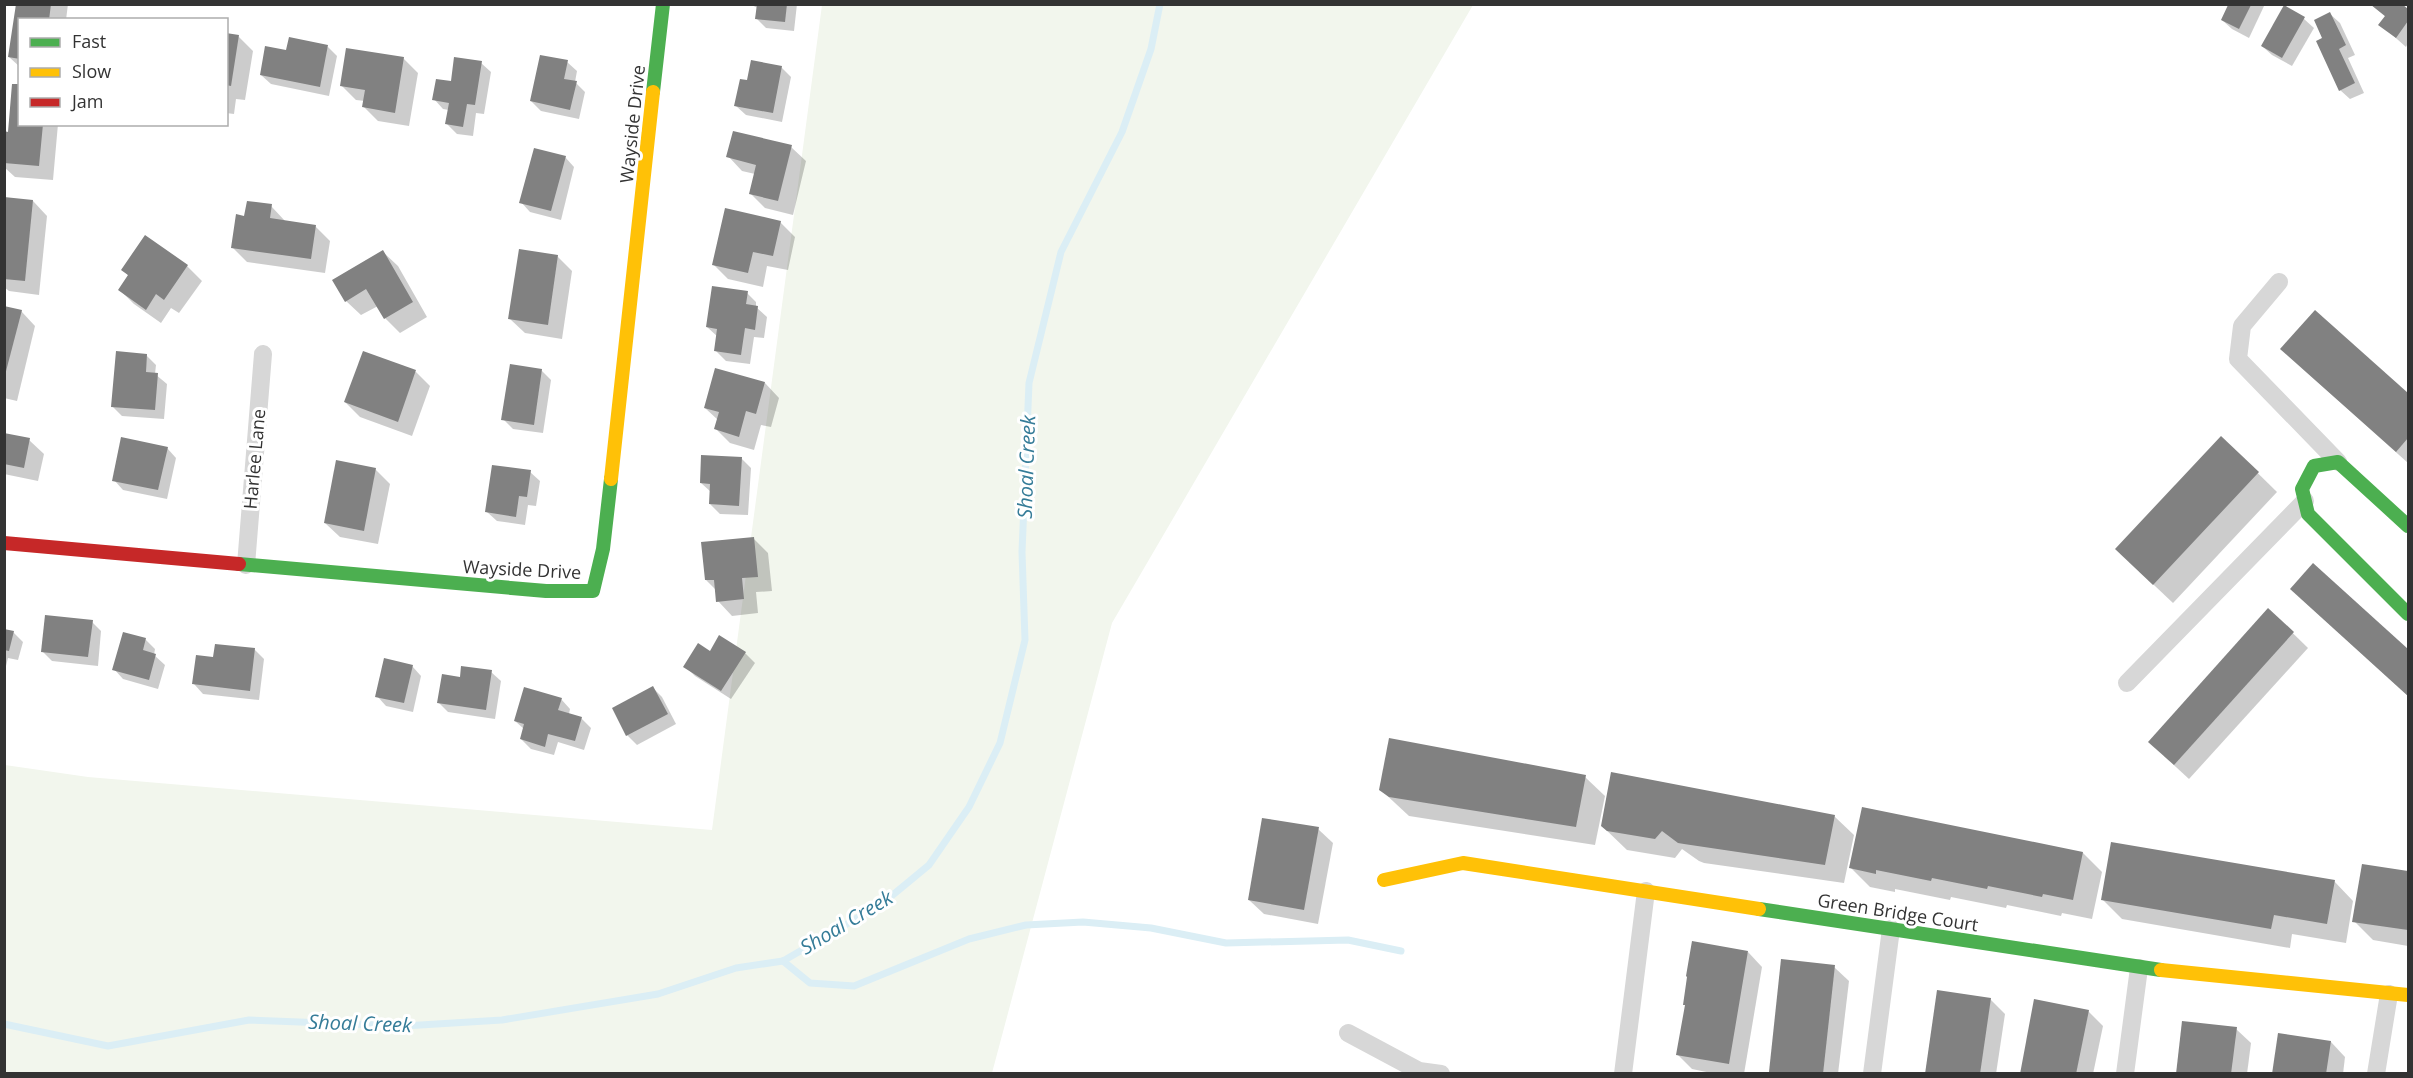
<svg xmlns="http://www.w3.org/2000/svg" width="2413" height="1078" font-family="'Open Sans',sans-serif">
<style>
.green{fill:#f2f6ed}
.shadow{fill:#0003}
.lines{fill:none;stroke-linecap:round;stroke-linejoin:round}
.stream{stroke:#dbeef5;stroke-width:7}
.building{fill:#818181}
.street{stroke:#d7d7d7;stroke-width:18}
.fast{stroke:#4caf50;stroke-width:14}
.slow{stroke:#ffc107;stroke-width:14}
.jam{stroke:#c62828;stroke-width:14}
.labels{text-anchor:middle;dominant-baseline:central;stroke-width:6;stroke-linejoin:round;paint-order:stroke}
.street-label{font-size:18px;fill:#333;stroke:#fff}
.water-label{font-size:20px;font-style:italic;fill:#357c98;stroke:#fff}
</style>
<rect width="100%" height="100%" fill="#fff"/>
<path class="green" d="M822,5H1473L1112,623L992,1073L5,1074V765L88,777L712,830Z"/>
<g class="shadow">
<path d="M18,4H68L66,20H20V67L9,57Z"/>
<path d="M749,4H797L794,31L766,28L756,18L758,8Z"/>
<path d="M2230,4H2265L2249,38L2232,29L2222,20Z"/>
<path d="M2370,4H2400L2408,11V43L2406,47L2380,24L2386,17Z"/>
<path d="M2285,7L2304,19L2314,28L2292,66L2272,55L2262,46Z"/>
<path d="M2330,14L2340,23L2355,55L2348,58L2364,93L2350,99L2340,90L2324,39Z"/>
<path d="M226,35L238,36L253,51L245,100L236,99L234,114L226,113Z"/>
<path d="M328,47L337,56L329,96L271,84L261,75Z"/>
<path d="M403,58L418,73L409,126L378,121L364,107L365,101L356,100L341,85Z"/>
<path d="M567,62L577,71L575,82L585,92L579,119L541,111L531,101Z"/>
<path d="M481,63L491,72L484,114L476,113L473,136L457,134L447,124L449,110L443,109L434,99L452,83Z"/>
<path d="M781,67L791,77L782,122L746,115L736,106L749,82Z"/>
<path d="M20,124H58L53,180L15,177L4,167V133H9Z"/>
<path d="M791,147L806,161L793,215L765,208L750,193L755,174L742,171L728,156Z"/>
<path d="M565,157L574,167L561,220L530,212L521,202Z"/>
<path d="M4,198L33,201L47,216L39,295L9,291L4,287Z"/>
<path d="M271,206L286,222L315,226L330,241L325,273L247,262L233,248L246,217Z"/>
<path d="M780,222L795,237L788,270L767,266L763,287L728,279L713,264Z"/>
<path d="M145,237L187,266L202,281L179,313L171,308L161,323L134,304L120,290L129,276L123,270Z"/>
<path d="M383,252L398,266L427,317L400,333L385,318L378,306L361,315L346,301Z"/>
<path d="M557,256L572,271L562,339L525,333L510,319Z"/>
<path d="M747,293L756,302V307L767,317L764,338L754,337L750,364L726,361L716,351L718,337L707,327Z"/>
<path d="M4,307L21,311L35,326L17,401L4,398Z"/>
<path d="M2315,312L2408,395V463L2302,368Z"/>
<path d="M363,353L416,372L430,386L412,436L360,417L345,402Z"/>
<path d="M146,355L156,365L155,374L167,384L164,419L122,416L112,406Z"/>
<path d="M541,370L551,380L543,433L513,429L503,419Z"/>
<path d="M765,383L779,398L771,427L761,425L754,450L730,443L716,429L718,420L705,408Z"/>
<path d="M4,435L29,440L44,454L38,481L4,474Z"/>
<path d="M2222,438L2277,492L2173,603L2137,569Z"/>
<path d="M167,448L176,458L167,499L123,490L114,480Z"/>
<path d="M741,458L751,468L748,515L720,514L710,504L711,492L701,483Z"/>
<path d="M375,469L390,484L378,544L340,537L325,523Z"/>
<path d="M530,472L540,481L536,506L528,505L525,525L497,521L487,512Z"/>
<path d="M753,538L768,553L772,591L756,592L758,613L732,616L718,601L716,590L706,580Z"/>
<path d="M2313,565L2408,651V696L2306,603Z"/>
<path d="M2269,610L2308,648L2189,779L2164,756Z"/>
<path d="M92,622L101,631L98,666L52,661L43,652Z"/>
<path d="M4,630L13,632L23,642L18,660L8,658L4,674Z"/>
<path d="M145,639L155,649L154,655L165,665L158,689L123,679L114,669Z"/>
<path d="M254,649L264,659L259,700L203,694L194,684L214,659Z"/>
<path d="M745,653L755,663L731,699L695,676L685,666Z"/>
<path d="M412,666L421,676L413,712L386,706L377,696Z"/>
<path d="M491,672L501,681L495,719L448,712L439,703L461,679Z"/>
<path d="M653,688L662,697L676,724L637,745L627,735Z"/>
<path d="M561,699L570,709L569,714L581,718L591,728L584,750L558,742L554,755L531,749L521,739L524,729L515,721Z"/>
<path d="M1585,777L1605,796L1595,845L1409,816L1381,790Z"/>
<path d="M1834,816L1854,835L1844,883L1704,863L1699,861L1682,849L1675,858L1627,850L1602,826Z"/>
<path d="M1318,829L1333,843L1318,924L1264,914L1249,900Z"/>
<path d="M2083,853L2102,872L2092,919L2062,913L2061,916L2007,905L2006,908L1951,897L1950,900L1895,889V892L1870,887L1851,868Z"/>
<path d="M2363,866L2408,872V946L2373,940L2354,921Z"/>
<path d="M2334,881L2353,901L2346,943L2292,934L2290,948L2122,919L2103,900Z"/>
<path d="M1748,952L1762,967L1744,1074H1716L1692,1069L1678,1055Z"/>
<path d="M1834,967L1849,981L1838,1074H1773L1770,1071Z"/>
<path d="M1990,999L2005,1014L1996,1074H1927Z"/>
<path d="M2088,1011L2103,1026L2093,1074H2021Z"/>
<path d="M2236,1029L2251,1043L2247,1074H2178Z"/>
<path d="M2331,1042L2345,1057L2343,1074H2273Z"/>
</g>
<g class="lines">
<g class="stream">
<path d="M783,961L810,983L854,986L969,939L1026,925L1083,922L1151,928L1226,943L1348,940L1401,951"/>
<path d="M4,1024L108,1046L249,1020L404,1026L502,1020L658,994L736,968L783,961L883,903L929,865L969,807L1000,743L1025,640L1022,552L1029,383L1061,252L1122,132L1151,49L1160,4"/>
</g>
</g>
<g class="building">
<path d="M16,4H51L49,20H20V59L8,57Z"/>
<path d="M757,4H787L785,22L755,19Z"/>
<path d="M2370,4H2402L2408,9V21L2396,38L2378,25L2385,16Z"/>
<path d="M2228,5H2251L2239,29L2221,20Z"/>
<path d="M2284,5L2305,17L2282,58L2261,46Z"/>
<path d="M2330,12L2346,45L2339,49L2355,83L2339,91L2316,41L2322,38L2314,20Z"/>
<path d="M226,33L239,35L231,86L226,85Z"/>
<path d="M289,37L328,45L320,87L260,75L265,46L286,50Z"/>
<path d="M346,48L404,57L395,113L362,107L365,90L340,86Z"/>
<path d="M540,55L568,60L564,79L577,81L570,110L530,101Z"/>
<path d="M454,57L482,61L475,105L467,104L463,127L445,124L449,103L432,100L436,79L451,81Z"/>
<path d="M751,60L782,66L773,113L734,106L740,79L747,80Z"/>
<path d="M12,84H20V124H43L39,166L4,163V131L8,132Z"/>
<path d="M733,131L792,145L778,201L749,194L756,165L726,157Z"/>
<path d="M534,148L566,156L551,211L519,203Z"/>
<path d="M4,197L33,200L25,281L4,279Z"/>
<path d="M247,201L272,204L270,218L316,225L311,259L231,248L236,214L244,216Z"/>
<path d="M725,208L781,221L773,256L753,252L748,273L712,265Z"/>
<path d="M145,235L188,265L164,300L156,294L146,310L118,290L128,275L121,270Z"/>
<path d="M519,249L558,255L548,325L508,319Z"/>
<path d="M383,250L413,302L384,319L366,289L345,302L332,280Z"/>
<path d="M712,286L748,291L746,304L758,306L755,330L745,328L741,355L714,351L717,329L706,327Z"/>
<path d="M4,306L22,310L5,375H4Z"/>
<path d="M2315,310L2408,393V438L2396,452L2280,349Z"/>
<path d="M116,351L147,354L146,372L158,373L155,410L111,407Z"/>
<path d="M363,351L416,370L398,422L344,402Z"/>
<path d="M510,364L542,369L534,425L501,420Z"/>
<path d="M715,368L765,382L756,414L746,411L739,437L714,429L719,412L704,408Z"/>
<path d="M4,433L30,438L24,468L4,464Z"/>
<path d="M2221,436L2259,472L2153,585L2115,549Z"/>
<path d="M121,437L168,447L158,490L112,481Z"/>
<path d="M701,455L742,457L739,506L709,504L710,484L700,483Z"/>
<path d="M336,460L376,468L364,531L324,523Z"/>
<path d="M492,465L531,470L527,497L519,496L516,517L485,512Z"/>
<path d="M754,537L758,577L742,578L744,599L716,602L714,580H705L701,542Z"/>
<path d="M2313,563L2408,649V696L2290,589Z"/>
<path d="M2268,608L2294,632L2174,765L2148,742Z"/>
<path d="M45,615L93,620L88,657L41,652Z"/>
<path d="M4,629L14,631L9,651L4,650Z"/>
<path d="M123,632L146,638L143,650L156,654L149,680L112,670Z"/>
<path d="M719,635L746,652L721,691L683,667L698,643L710,651Z"/>
<path d="M215,644L255,648L250,691L192,684L196,655L213,657Z"/>
<path d="M384,658L413,665L404,703L375,697Z"/>
<path d="M461,666L492,670L486,710L437,703L442,674L460,677Z"/>
<path d="M653,686L668,714L626,736L612,708Z"/>
<path d="M524,687L562,698L558,710L582,717L575,741L548,734L545,747L520,739L524,724L514,721Z"/>
<path d="M1389,738L1586,775L1576,827L1389,797L1379,790Z"/>
<path d="M1611,772L1835,815L1825,865L1684,844L1678,843L1662,831L1655,839L1607,831L1601,826Z"/>
<path d="M1862,807L2083,852L2073,900L2043,894L2042,897L1988,886L1987,889L1932,878L1931,881L1876,870V874L1849,868Z"/>
<path d="M1262,818L1319,827L1304,910L1248,900Z"/>
<path d="M2111,842L2335,880L2327,924L2274,915L2271,929L2101,900Z"/>
<path d="M2362,864L2408,871V930L2352,922Z"/>
<path d="M1692,941L1748,951L1729,1064L1676,1055L1685,1005H1683L1687,977L1686,976Z"/>
<path d="M1781,959L1835,965L1823,1074L1769,1072Z"/>
<path d="M1937,990L1991,998L1980,1074H1925Z"/>
<path d="M2034,999L2089,1010L2076,1074H2020Z"/>
<path d="M2182,1021L2237,1027L2231,1074H2176Z"/>
<path d="M2278,1033L2331,1041L2326,1074H2272Z"/>
</g>
<g class="lines">
<g class="street">
<path d="M2279,282L2242,326L2238,359L2338,462"/>
<path d="M246,565L263,354"/>
<path d="M2127,683L2305,501"/>
<path d="M1348,1033L1419,1071L1441,1074"/>
<path d="M1623,1074L1646,891"/>
<path d="M1872,1074L1891,929"/>
<path d="M2125,1074L2139,968"/>
<path d="M2376,1074L2389,994"/>
</g>
<g class="fast">
<path d="M653,92L663,4"/>
<path d="M2408,526L2338,462L2314,466L2302,489L2308,514L2408,614"/>
<path d="M239,564L546,591H593L603,549L611,479"/>
<path d="M1759,909L2161,970"/>
</g>
<g class="slow">
<path d="M611,479L653,92"/>
<path d="M1384,880L1463,863L1759,909"/>
<path d="M2161,970L2408,995"/>
</g>
<path class="jam" d="M4,543L239,564"/>
</g>
<g class="labels">
<g class="street-label">
<text transform="translate(632 124) rotate(-84)">Wayside Drive</text>
<text transform="translate(254 459) rotate(-85)">Harlee Lane</text>
<text transform="translate(522 569) rotate(3)">Wayside Drive</text>
<text transform="translate(1898 912) rotate(9)">Green Bridge Court</text>
</g>
<g class="water-label">
<text transform="translate(1026 467) rotate(-88)">Shoal Creek</text>
<text transform="translate(846 922) rotate(-31)">Shoal Creek</text>
<text transform="translate(360 1023) rotate(2)">Shoal Creek</text>
</g>
</g>
<rect width="2413" height="1078" fill="none" stroke="#333333" stroke-width="12"/>
<rect x="18" y="18" width="210" height="108" fill="#ffffff" stroke="#adadad" stroke-width="1.5"/>
<rect x="30" y="38" width="30" height="9" fill="#4caf50" stroke="#adadad" stroke-width="1.5"/>
<text x="72" y="48" font-size="18" fill="#333333">Fast</text>
<rect x="30" y="68" width="30" height="9" fill="#ffc107" stroke="#adadad" stroke-width="1.5"/>
<text x="72" y="78" font-size="18" fill="#333333">Slow</text>
<rect x="30" y="98" width="30" height="9" fill="#c62828" stroke="#adadad" stroke-width="1.5"/>
<text x="72" y="108" font-size="18" fill="#333333">Jam</text>
</svg>
